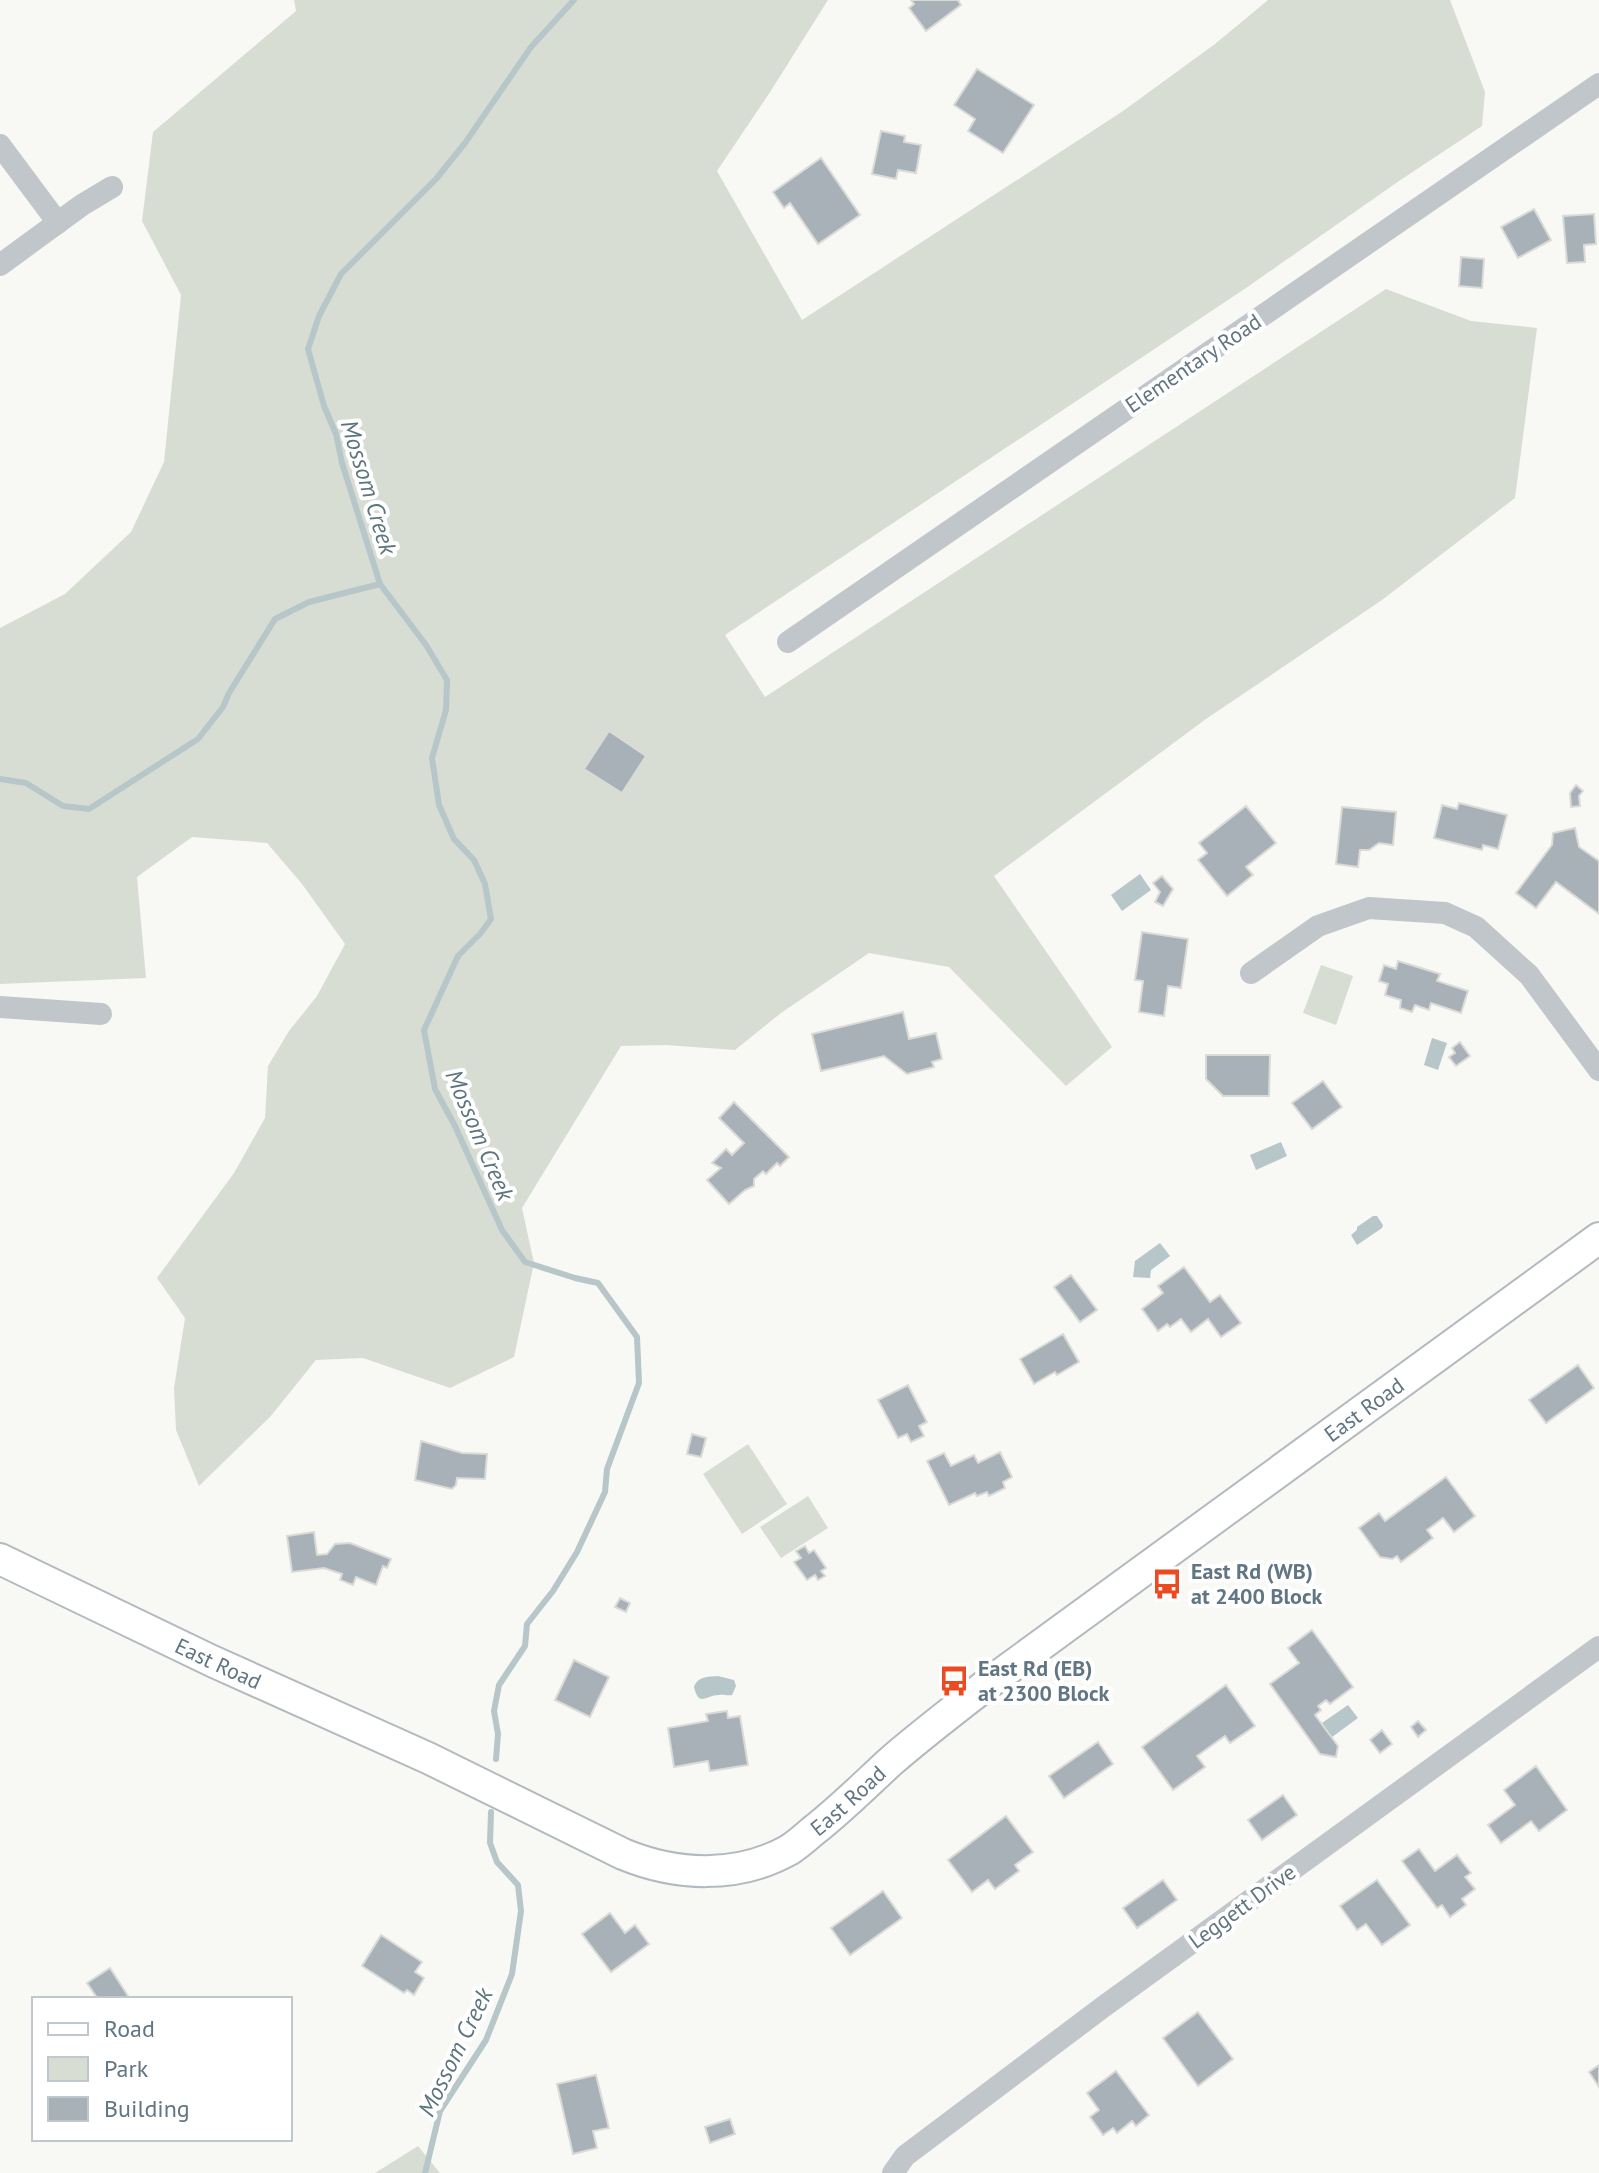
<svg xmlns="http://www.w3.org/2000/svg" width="1599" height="2173" font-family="'PT Sans',sans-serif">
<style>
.green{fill:#d8ddd4}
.water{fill:#b7c6c9}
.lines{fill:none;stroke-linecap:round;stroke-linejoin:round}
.stream{stroke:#b7c6c9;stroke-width:6}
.building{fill:#a7b1b7;stroke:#dadad7;stroke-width:2}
.secondary-casing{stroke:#b3babf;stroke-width:34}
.minor{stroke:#c1c6ca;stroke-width:22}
.secondary{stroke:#fff;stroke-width:30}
.labels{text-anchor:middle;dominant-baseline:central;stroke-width:8;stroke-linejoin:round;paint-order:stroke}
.street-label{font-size:22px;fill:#617582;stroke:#fff}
.poi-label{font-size:22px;font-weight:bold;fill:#617582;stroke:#fff;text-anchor:start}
.water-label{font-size:24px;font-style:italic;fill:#5c757c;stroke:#fff}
</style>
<rect width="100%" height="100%" fill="#f8f8f5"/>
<g class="green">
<path d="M294,0H828L772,89L717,171L802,320L1123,111L1215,44L1268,0H1450L1485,92L1482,126L1399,181L1246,288L725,635L765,697L1386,289L1471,321L1537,328L1515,498L1382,600L1206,719L994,876L1112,1047L1066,1086L949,967L869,953L781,1013L735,1050L666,1045L621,1046L522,1208L534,1263L514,1357L450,1388L363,1358L316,1360L270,1417L199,1486L176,1430L174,1388L185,1318L157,1278L234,1173L265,1118L268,1066L289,1031L317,996L345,944L302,884L267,843L192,837L137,877L146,978L0,984V628L65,594L131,532L164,462L181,295L142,221L153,132L296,11Z"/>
<path d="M1321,965L1353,976L1336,1025L1303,1013Z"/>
<path d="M748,1444L787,1504L742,1534L703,1474Z"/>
<path d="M808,1496L828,1528L781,1558L760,1527Z"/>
<path d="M418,2146L440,2173H375Z"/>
</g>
<g class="water">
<path d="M1140,874L1151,890L1122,911L1111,895Z"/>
<path d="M1432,1038L1447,1043L1438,1070L1424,1065Z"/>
<path d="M1281,1142L1287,1156L1256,1170L1250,1155Z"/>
<path d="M1373,1216H1377L1383,1225L1382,1228L1357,1245L1351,1235L1357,1230V1227Z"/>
<path d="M1160,1243L1170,1256L1151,1270L1150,1278L1133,1277L1135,1261Z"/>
<path d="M718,1676L734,1680L736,1686L732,1695C727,1696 723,1694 719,1695C706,1695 699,1708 694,1687C698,1676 708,1677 718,1676Z"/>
<path d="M1348,1705L1358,1718L1332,1737L1322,1723Z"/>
</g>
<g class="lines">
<g class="stream">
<path d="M0,779L26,783L63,806L89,809L198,739L223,707L229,693L275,619L309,602L380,584"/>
<path d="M496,1759L498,1734L494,1711L499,1685L525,1646L527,1624L553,1591L577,1552L605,1492L607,1469L639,1383L637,1337L598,1283L575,1278L525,1262L502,1230L455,1126L435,1089L424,1030L458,956L480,934L491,919L485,884L474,860L454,839L439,805L432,758L446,710L447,680L426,645L380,584L342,463L336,434L324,406L308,349L319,316L341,274L436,179L465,143L531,47L574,0"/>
<path d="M425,2173L440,2111L486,2040L512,1974L521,1911L518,1885L497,1862L490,1843L491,1812"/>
</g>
</g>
<g class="building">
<path d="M911,0H958L961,5L926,31L909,8L914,4Z"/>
<path d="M977,69L1034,105L1003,153L968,131L975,119L954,105Z"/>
<path d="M881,131L905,136L904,142L921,145L916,173L898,170L896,179L872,174Z"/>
<path d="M821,158L860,215L818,244L790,203L784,208L773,192Z"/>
<path d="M1534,209L1551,240L1518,258L1501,227Z"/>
<path d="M1594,214L1596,244L1584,245L1585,262L1567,263L1563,216Z"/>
<path d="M1461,257L1484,259L1482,288L1459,286Z"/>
<path d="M609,731L646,756L622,793L584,769Z"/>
<path d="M1576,785L1583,791L1579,796L1580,806L1571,807L1570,793Z"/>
<path d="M1459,803L1507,815L1498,849L1483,845L1482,850L1434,838L1442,805L1457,809Z"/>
<path d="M1246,806L1276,843L1246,867L1253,875L1227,896L1198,860L1207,853L1199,843Z"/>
<path d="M1342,807L1396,812L1393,845L1379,843L1369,850H1360L1358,867L1336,864Z"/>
<path d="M1575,828L1579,847L1599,861V914L1556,882L1536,908L1516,893L1552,845L1553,833Z"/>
<path d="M1162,876L1173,889L1163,906L1155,902L1160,892L1153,883Z"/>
<path d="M1142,932L1188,939L1181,988L1168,986L1164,1016L1139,1012L1143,981L1135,980Z"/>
<path d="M1398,961L1440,974L1437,981L1468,991L1461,1013L1431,1003L1429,1010L1415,1005L1412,1012L1400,1008L1401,1000L1385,995L1388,984L1379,981L1384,965L1396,969Z"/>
<path d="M903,1012L909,1039L936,1033L942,1059L932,1062L934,1067L907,1074L884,1056L821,1071L812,1034Z"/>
<path d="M1460,1042L1470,1056L1456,1066L1449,1057L1455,1053L1452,1048Z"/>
<path d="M1206,1055H1270L1269,1096H1223L1206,1079Z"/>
<path d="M1323,1081L1342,1107L1312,1129L1292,1103Z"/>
<path d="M734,1102L789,1157L780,1166L777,1163L766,1174L763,1171L754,1179V1186L745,1190L729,1204L707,1180L721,1168L712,1163L726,1149L732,1155L744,1143L719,1118Z"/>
<path d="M1184,1267L1210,1302L1220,1295L1241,1323L1221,1337L1208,1319L1191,1332L1181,1319L1170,1327L1167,1324L1158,1331L1142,1309L1163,1293L1158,1286Z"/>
<path d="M1071,1275L1097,1310L1080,1322L1054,1287Z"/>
<path d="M1063,1334L1079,1362L1057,1375L1055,1372L1034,1384L1020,1359Z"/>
<path d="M1578,1365L1594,1388L1546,1423L1529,1400Z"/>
<path d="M908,1385L927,1422L919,1426L924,1436L911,1442L907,1434L898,1438L878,1400Z"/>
<path d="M692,1434L706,1438L701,1457L687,1454Z"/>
<path d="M421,1441L462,1453L487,1454L485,1479L457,1478L456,1485L452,1489L415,1480Z"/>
<path d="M1000,1452L1012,1477L1003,1482L1005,1488L989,1496L987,1492L977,1496L975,1493L949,1505L927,1461L944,1453L951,1466L974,1455L978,1463Z"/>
<path d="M1446,1477L1475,1516L1454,1532L1443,1518L1427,1530L1433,1538L1401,1562L1397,1556L1392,1559L1380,1557L1359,1528L1379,1513L1385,1521Z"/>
<path d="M314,1532L317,1555L327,1554L335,1544L350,1543L391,1559L387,1568L383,1566L376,1585L356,1577L353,1585L340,1580L342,1574L324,1568L292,1572L287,1536Z"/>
<path d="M805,1546L809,1553L814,1550L826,1568L821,1571L825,1576L818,1580L815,1575L807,1580L794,1562L801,1558L796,1551Z"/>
<path d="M620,1598L630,1603L626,1612L615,1607Z"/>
<path d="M1312,1630L1353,1687L1330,1704L1326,1700L1318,1706L1321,1710L1315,1715L1338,1746L1336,1757L1320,1754L1270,1684L1299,1663L1288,1648Z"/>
<path d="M574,1660L609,1677L590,1717L555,1700Z"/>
<path d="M1226,1685L1255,1726L1230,1743L1225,1736L1197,1756L1205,1767L1173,1790L1142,1747Z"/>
<path d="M727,1711L728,1718L740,1716L748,1765L710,1771L708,1761L674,1767L668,1728L708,1721L706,1714Z"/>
<path d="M1418,1721L1426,1730L1418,1737L1411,1727Z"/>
<path d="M1382,1730L1392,1744L1380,1753L1370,1740Z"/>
<path d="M1098,1742L1113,1764L1064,1798L1049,1776Z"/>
<path d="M1536,1766L1567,1810L1539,1831L1531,1821L1501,1843L1488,1825L1515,1805L1504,1790Z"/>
<path d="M1283,1795L1297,1815L1262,1840L1248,1820Z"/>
<path d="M1006,1816L1033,1852L1015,1865L1019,1871L995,1889L988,1880L972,1892L948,1860Z"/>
<path d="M1419,1849L1435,1871L1457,1855L1471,1873L1465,1877L1475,1889L1462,1899L1466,1905L1450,1917L1442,1905L1437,1908L1402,1861Z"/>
<path d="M1163,1880L1177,1900L1137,1928L1123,1908Z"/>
<path d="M1377,1880L1410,1925L1382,1945L1366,1924L1357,1930L1340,1906Z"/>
<path d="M883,1891L902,1918L850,1955L831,1928Z"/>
<path d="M610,1913L625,1933L635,1925L649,1944L611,1972L582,1934Z"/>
<path d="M381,1935L422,1962L415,1972L424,1978L414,1995L407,1990L404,1993L362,1966Z"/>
<path d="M110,1968L130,1999H98L87,1983Z"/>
<path d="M1198,2012L1233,2059L1198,2086L1163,2038Z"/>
<path d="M1599,2065V2087L1589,2072Z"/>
<path d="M1116,2071L1149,2115L1136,2126L1132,2121L1117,2133L1113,2128L1103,2135L1090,2117L1099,2110L1087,2093Z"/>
<path d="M596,2075L609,2128L593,2131L597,2148L573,2154L557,2084Z"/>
<path d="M730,2119L735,2134L710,2143L705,2127Z"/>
</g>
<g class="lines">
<g class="secondary-casing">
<g id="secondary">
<path id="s1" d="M0,1559L212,1661L428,1758L623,1854C676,1876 737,1879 789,1850C797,1845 805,1838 813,1831C840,1810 865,1785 890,1762C921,1735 954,1710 986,1685L1599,1238"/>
</g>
</g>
<g class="minor">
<path d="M0,145L58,223"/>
<path d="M0,265L82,205L112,187"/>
<path d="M788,642L1599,84"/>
<path d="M1251,973L1318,926L1369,908L1445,913L1476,927L1529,975L1599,1070"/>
<path d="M0,1007L101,1014"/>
<path d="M893,2173L905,2156L1103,2007L1599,1647"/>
</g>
<use href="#secondary" class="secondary"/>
</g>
<defs>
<g id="bus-bare" transform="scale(2.4)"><path d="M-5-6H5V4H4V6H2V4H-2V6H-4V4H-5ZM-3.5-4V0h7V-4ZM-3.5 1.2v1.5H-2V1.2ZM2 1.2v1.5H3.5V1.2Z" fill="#ec4a21" stroke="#fff" stroke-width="2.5" paint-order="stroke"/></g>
</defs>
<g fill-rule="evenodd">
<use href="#bus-bare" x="1167" y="1584"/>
<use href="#bus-bare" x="954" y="1681"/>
</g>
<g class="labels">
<g class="street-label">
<text transform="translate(1193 363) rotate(-34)">Elementary Road</text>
<text stroke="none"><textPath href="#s1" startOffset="1586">East Road</textPath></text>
<text stroke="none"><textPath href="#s1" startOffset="242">East Road</textPath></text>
<text stroke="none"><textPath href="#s1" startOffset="938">East Road</textPath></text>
<text transform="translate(1242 1906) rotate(-36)">Leggett Drive</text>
</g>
<g class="poi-label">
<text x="1191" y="1571">East Rd (WB)<tspan x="1191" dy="25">at 2400 Block</tspan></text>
<text x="978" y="1668">East Rd (EB)<tspan x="978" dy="25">at 2300 Block</tspan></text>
</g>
<g class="water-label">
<text transform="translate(369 487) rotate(73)">Mossom Creek</text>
<text transform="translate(480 1135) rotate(67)">Mossom Creek</text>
<text transform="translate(455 2052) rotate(-64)">Mossom Creek</text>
</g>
</g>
<rect x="32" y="1997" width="260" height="144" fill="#ffffff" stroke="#c0c8cd" stroke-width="2"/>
<rect x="48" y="2023" width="40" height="12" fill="#ffffff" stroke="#c0c8cd" stroke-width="2"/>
<text x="104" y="2037" font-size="24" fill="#617582">Road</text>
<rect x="48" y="2057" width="40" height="24" fill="#d8ddd4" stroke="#c0c8cd" stroke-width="2"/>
<text x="104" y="2077" font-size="24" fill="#617582">Park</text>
<rect x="48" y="2097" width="40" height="24" fill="#a7b1b7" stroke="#c0c8cd" stroke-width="2"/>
<text x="104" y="2117" font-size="24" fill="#617582">Building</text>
</svg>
